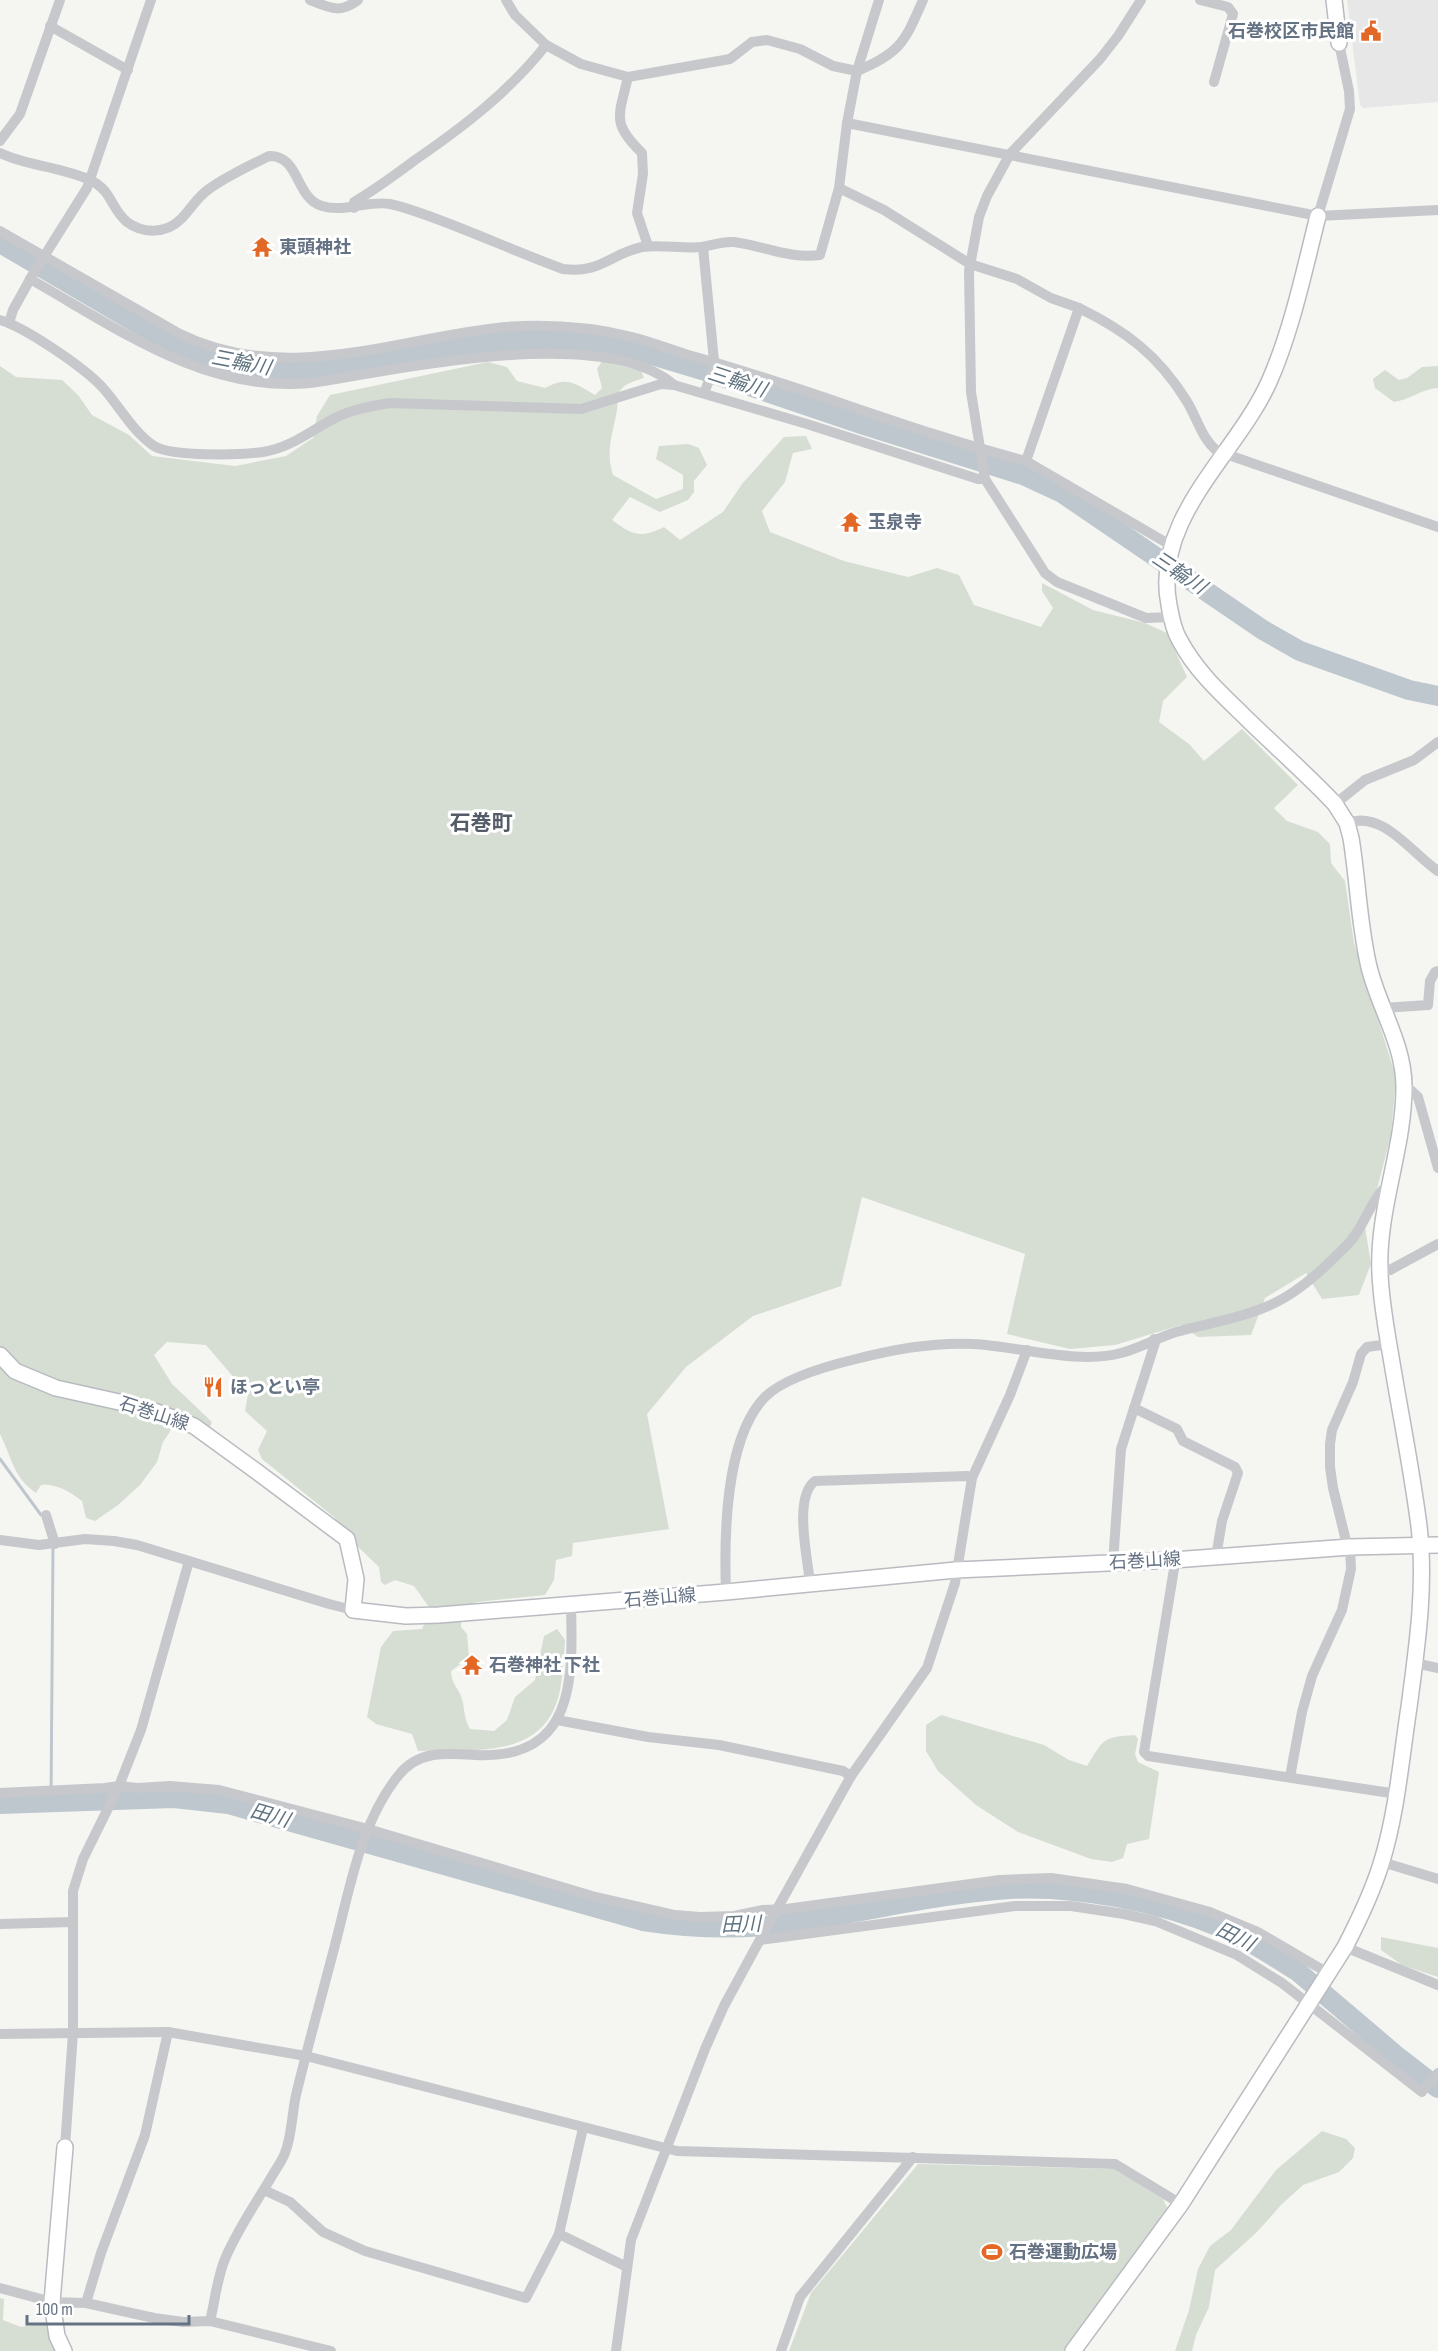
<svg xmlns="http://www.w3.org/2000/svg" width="1438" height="2351" font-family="'Sofia Sans Condensed','Noto Sans JP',sans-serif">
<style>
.built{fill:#e6e7e6}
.green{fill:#d6ddd3}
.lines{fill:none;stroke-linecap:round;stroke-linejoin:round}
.stream{stroke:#bec7ce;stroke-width:3}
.river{stroke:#bec7ce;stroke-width:20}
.secondary-casing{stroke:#b8bbc0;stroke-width:18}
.street{stroke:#c6c8cc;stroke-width:10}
.secondary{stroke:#fff;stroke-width:15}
.labels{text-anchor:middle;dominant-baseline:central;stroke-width:6;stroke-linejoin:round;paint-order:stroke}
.poi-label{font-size:18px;font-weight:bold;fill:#657283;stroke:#fff;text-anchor:start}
.street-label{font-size:18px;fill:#657283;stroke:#fff}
.water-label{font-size:20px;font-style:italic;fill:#607380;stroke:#fff}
.quarter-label{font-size:21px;font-weight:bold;fill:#535c68;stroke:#fff}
</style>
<rect width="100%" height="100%" fill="#f5f6f2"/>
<path class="built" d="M1347,0H1438V102L1363,108L1360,105Z"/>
<g class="green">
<path d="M602,361L641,371L644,378C635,381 625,383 620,391C617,396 618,404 617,410C613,434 605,450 613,475L656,499L683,489V475L656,459L659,446L688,444L699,448L707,465L694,481V492L688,500L660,512L630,497L612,520C633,535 640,539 664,527L680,540L723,512L742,484L784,437L806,436L812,449L793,453L785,482L762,511L770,532L844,561L908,577L937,568L959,575L974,605L1041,627L1053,608L1042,591V583L1093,610L1145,623L1167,633L1187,677L1163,701L1159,722L1189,744L1204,761L1242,729L1298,785L1274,808L1287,821L1318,832L1330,844L1331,863L1345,881L1354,943L1396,1077L1391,1135L1377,1189L1363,1215L1371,1264L1359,1295L1322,1299L1306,1273L1265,1298L1251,1335L1198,1337L1181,1325L1115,1345L1070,1349L1007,1334L1025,1254L862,1197L841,1286L753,1316L686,1367L647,1414L669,1529L573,1543L572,1556L556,1560L554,1580L545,1595L477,1602L461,1609V1627L467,1634L469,1658L451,1671C452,1686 459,1688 462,1699C465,1711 464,1719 470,1729L494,1731L507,1720L515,1697L535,1680L544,1636L557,1629L565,1640C564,1656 563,1674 560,1690C546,1761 473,1749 418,1751L412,1734L376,1724L367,1717L381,1647L393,1631L422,1629L431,1610L414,1586L395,1580L385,1585L381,1582L379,1567L353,1542L334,1517L262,1459L258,1450L267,1431L245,1411L248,1394L206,1345L167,1342L154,1355L172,1384L212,1422L209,1429L181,1415L163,1442L157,1462L140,1485L118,1505L95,1521L86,1518L82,1501C70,1492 56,1483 41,1485L36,1493C13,1477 12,1458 0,1434V366L16,377L62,380L78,395L92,415L129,435L152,456L235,466L286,456L313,438L317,416L330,395L488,362L507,367L517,381L545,388C568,376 574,383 595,395L602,388L597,369Z"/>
<path d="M1438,366V388C1421,389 1410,400 1394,402L1375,388L1373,379L1385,370L1399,380L1407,378L1422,367Z"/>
<path d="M941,1715L1044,1745L1069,1760L1087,1766C1104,1739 1102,1737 1135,1735L1138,1739L1135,1754L1138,1762L1159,1772L1149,1839L1127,1844L1123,1858L1112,1862L1091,1859L1018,1832L976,1805L938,1771L926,1751V1725Z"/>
<path d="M1381,1937L1438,1948V1977L1402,1965L1381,1950Z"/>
<path d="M1322,2131L1346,2139L1355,2148L1353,2158L1339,2172L1303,2185L1281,2205L1257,2232L1215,2270L1209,2307L1196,2335L1192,2351H1175L1189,2310L1198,2269L1210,2246L1231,2230L1276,2170Z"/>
<path d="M918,2164L1114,2169L1163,2199L1169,2211L1067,2351H789L811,2293Z"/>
<path d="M0,2298L4,2299L3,2320L21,2327L45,2323L56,2351H0Z"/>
</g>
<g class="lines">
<g class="stream">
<path d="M0,1459L41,1515"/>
<path d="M51,1802L53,1547"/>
</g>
<g class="river">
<path d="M0,243L160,337L197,354L236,364L275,371L324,369L476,344L519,340H573L625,347L705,371L864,425L1023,475L1062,493L1263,630L1300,651L1409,690L1438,696"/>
<path d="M0,1804L174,1798L228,1804L643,1921C689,1928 736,1930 783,1924C858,1914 933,1894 1009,1889C1076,1885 1160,1902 1222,1928C1248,1939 1274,1957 1297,1971L1398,2057L1438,2088"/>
</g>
<g class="secondary-casing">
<g id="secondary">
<path d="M1334,0L1339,43"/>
<path d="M0,1355L15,1371L56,1388L146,1408L194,1426L256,1471L347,1539L356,1579L353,1610L406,1616L439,1615L726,1592L956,1570L1173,1560L1350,1547L1438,1545"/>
<path d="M64,2351L57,2336L52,2302L65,2147"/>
<path d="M1073,2351L1181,2204L1345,1947C1359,1920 1372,1893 1381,1864C1397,1813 1401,1759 1409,1707C1417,1647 1426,1586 1419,1526C1412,1471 1401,1417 1392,1363C1387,1333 1381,1303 1380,1273C1377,1209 1404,1150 1404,1087C1404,1044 1379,1008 1369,967C1359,925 1358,881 1351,838L1347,823L1335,804C1305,772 1271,743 1240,712C1217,690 1194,668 1179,639C1173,629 1171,616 1169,605C1152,518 1236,455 1269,382C1292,330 1304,271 1318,216"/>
</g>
</g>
<g class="street">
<path d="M310,0C330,8 340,14 358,0"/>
<path d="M1200,0L1228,7L1233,14L1214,82"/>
<path d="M50,26L128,70"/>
<path d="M857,71C901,53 905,41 923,0"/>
<path d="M857,71L879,0"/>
<path d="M628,77C619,116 611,123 642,153L643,174L637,213L648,246"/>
<path d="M847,123L1318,216L1438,210"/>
<path d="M0,141L20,114L60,0"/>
<path d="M0,153C26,166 64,167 92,181C112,191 111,209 127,222C143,234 166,234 181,219C191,209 197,197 209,189C227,176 249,166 269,156C300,155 295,198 322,206C345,213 368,200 390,204C405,207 420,213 434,218C478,234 519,253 563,269C600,274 610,254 642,247C661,244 682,249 702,247C713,245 723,241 734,242C765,246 788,259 820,255L839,188L847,123L857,71L833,66L800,49L767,40L752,42L730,59L628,77L581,64L546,45L515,15L506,0"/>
<path d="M354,208V202C376,189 395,175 415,160C463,127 509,92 546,45"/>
<path d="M1318,216L1350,109L1349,91L1339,43"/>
<path d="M0,231L180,334C286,386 396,338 505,327C547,324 591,327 632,337C652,342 672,350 692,356C805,387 913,432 1026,461L1079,308L1051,298L1017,279L970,264L884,210L839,188"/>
<path d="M703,247L714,361V368L704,393"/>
<path d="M30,279C117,328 205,393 310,383C398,370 604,323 674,385"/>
<path d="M1079,308C1126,331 1158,355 1186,400C1197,417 1201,438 1217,451L1438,527"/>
<path d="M0,320C25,327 85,368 103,388C120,407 133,432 154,446C172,457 241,455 263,452C293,447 311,430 337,417C354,409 372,406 390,403L581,409L661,384L674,385L807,424L978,479H985L1045,573L1057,582L1146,618L1171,617"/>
<path d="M9,323L13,310L33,274L87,188L151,0"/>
<path d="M1026,461L1172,546"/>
<path d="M985,479L971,392L969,271L979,217L987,196L1010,154L1100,59L1118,36L1141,0"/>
<path d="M1335,804L1365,780L1414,760L1438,742"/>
<path d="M1347,823C1384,810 1411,853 1438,871"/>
<path d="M1383,1008L1428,1005L1430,981L1435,972L1438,971"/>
<path d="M1404,1084L1418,1097L1438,1168"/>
<path d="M1380,1271L1390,1270L1438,1244"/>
<path d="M1134,1408L1177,1429L1183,1441L1235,1467L1238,1473L1222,1521L1216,1557"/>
<path d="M46,1515L55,1544"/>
<path d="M0,1540L39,1545L85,1539L114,1541L137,1545L329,1604L353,1610"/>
<path d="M1173,1560L1174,1569L1144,1752L1148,1756L1397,1794"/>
<path d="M1113,1563L1121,1449L1155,1343L1154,1339"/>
<path d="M810,1583C808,1560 793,1497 815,1481L967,1476L972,1478"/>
<path d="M726,1592C724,1538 725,1438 765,1397C784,1378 831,1365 856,1359C894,1349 934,1342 973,1344C1017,1346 1079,1365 1121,1353C1140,1348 1157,1338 1176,1332C1216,1321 1260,1316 1295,1291C1314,1278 1330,1262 1346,1246C1365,1228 1369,1200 1389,1184"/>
<path d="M1415,1663L1438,1668"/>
<path d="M557,1720L648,1737L719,1745L843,1771L851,1776"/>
<path d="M1290,1777L1302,1712L1312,1676L1342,1610L1351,1569L1350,1547L1346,1541L1333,1488L1330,1467V1444L1332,1430L1353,1382L1361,1354L1367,1347L1389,1344"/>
<path d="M0,1793L105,1788L119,1786L137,1788L170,1786L219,1790L368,1829L592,1896L675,1915L700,1917L734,1916L763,1910L786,1909L1000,1880L1051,1878L1127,1889L1210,1912L1258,1932L1328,1973"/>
<path d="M1382,1862L1438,1879"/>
<path d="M0,1924L73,1922"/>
<path d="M760,1940L1015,1906H1071L1124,1914L1155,1921L1237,1955L1282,1983L1422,2092"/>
<path d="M1345,1947L1438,1985"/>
<path d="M0,2034L168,2032L306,2056L677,2151L1115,2164L1181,2204"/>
<path d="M1425,2088L1438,2073"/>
<path d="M65,2147L73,2033V1891L83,1859L119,1786L141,1730L189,1561"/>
<path d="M264,2190L290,2202L323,2232L365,2251L526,2298L559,2234L583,2128"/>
<path d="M559,2234L627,2267"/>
<path d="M0,2288L52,2302L86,2303L154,2318L183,2322L210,2321L331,2351"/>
<path d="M86,2303L101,2253L145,2135L168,2032"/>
<path d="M210,2321C215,2301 217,2278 225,2259C237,2230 256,2203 272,2176C276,2169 282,2161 285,2153C292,2135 292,2113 296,2095C308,2045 322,1995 335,1945C350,1888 360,1824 398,1776C418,1750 446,1753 476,1755C575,1760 573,1679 571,1606"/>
<path d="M616,2351L631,2240L705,2049L724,2006L762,1936L851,1776L927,1668L955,1583L972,1478L1010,1395L1027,1350"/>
<path d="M781,2351L800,2297L913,2157"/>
</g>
<use href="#secondary" class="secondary"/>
</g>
<defs>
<g id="civic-bare" transform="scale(1.62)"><path d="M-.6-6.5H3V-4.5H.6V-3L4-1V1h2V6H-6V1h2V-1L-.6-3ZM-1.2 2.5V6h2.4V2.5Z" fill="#e36825" stroke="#fff" stroke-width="2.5" paint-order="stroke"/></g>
<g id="temple-bare" transform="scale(1.62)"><path d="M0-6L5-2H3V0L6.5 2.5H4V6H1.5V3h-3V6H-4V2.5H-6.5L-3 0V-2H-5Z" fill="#e36825" stroke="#fff" stroke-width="2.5" paint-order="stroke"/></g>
<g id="restaurant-bare" transform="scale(1.62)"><path d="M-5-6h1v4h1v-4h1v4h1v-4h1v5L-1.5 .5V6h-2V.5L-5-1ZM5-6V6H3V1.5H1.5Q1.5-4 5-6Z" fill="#e36825" stroke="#fff" stroke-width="2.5" paint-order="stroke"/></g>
<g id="stadium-bare" transform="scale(1.62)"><path d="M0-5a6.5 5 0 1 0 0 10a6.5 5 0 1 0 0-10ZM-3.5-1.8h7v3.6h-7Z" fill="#e36825" stroke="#fff" stroke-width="2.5" paint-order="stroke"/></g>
</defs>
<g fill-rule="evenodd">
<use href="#civic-bare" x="1371" y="31"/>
<use href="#temple-bare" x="262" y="247"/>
<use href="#temple-bare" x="851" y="522"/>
<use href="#restaurant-bare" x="213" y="1387"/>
<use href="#temple-bare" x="472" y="1665"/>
<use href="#stadium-bare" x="992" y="2252"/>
</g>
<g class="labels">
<g class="poi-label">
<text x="1354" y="31" text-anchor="end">石巻校区市民館</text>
<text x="279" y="247">東頭神社</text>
<text x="868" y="522">玉泉寺</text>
<text x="230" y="1387">ほっとい亭</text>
<text x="489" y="1665">石巻神社 下社</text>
<text x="1009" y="2252">石巻運動広場</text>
</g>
<g class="street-label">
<text transform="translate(154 1414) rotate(18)">石巻山線</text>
<text transform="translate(1145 1561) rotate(-3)">石巻山線</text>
<text transform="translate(660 1598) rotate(-5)">石巻山線</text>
</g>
<g class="water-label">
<text transform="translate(241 363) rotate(11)">三輪川</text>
<text transform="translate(737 382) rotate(18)">三輪川</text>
<text transform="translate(1179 573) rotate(34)">三輪川</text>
<text transform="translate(270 1816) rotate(16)">田川</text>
<text transform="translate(741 1925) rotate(-2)">田川</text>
<text transform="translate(1235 1937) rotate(26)">田川</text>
</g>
<g class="quarter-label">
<text x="481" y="823">石巻町</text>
</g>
</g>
<path d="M27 2315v9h162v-9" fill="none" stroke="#657283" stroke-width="3"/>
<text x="36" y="2315" font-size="18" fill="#657283" stroke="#ffffff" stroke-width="4.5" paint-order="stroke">100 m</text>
</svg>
